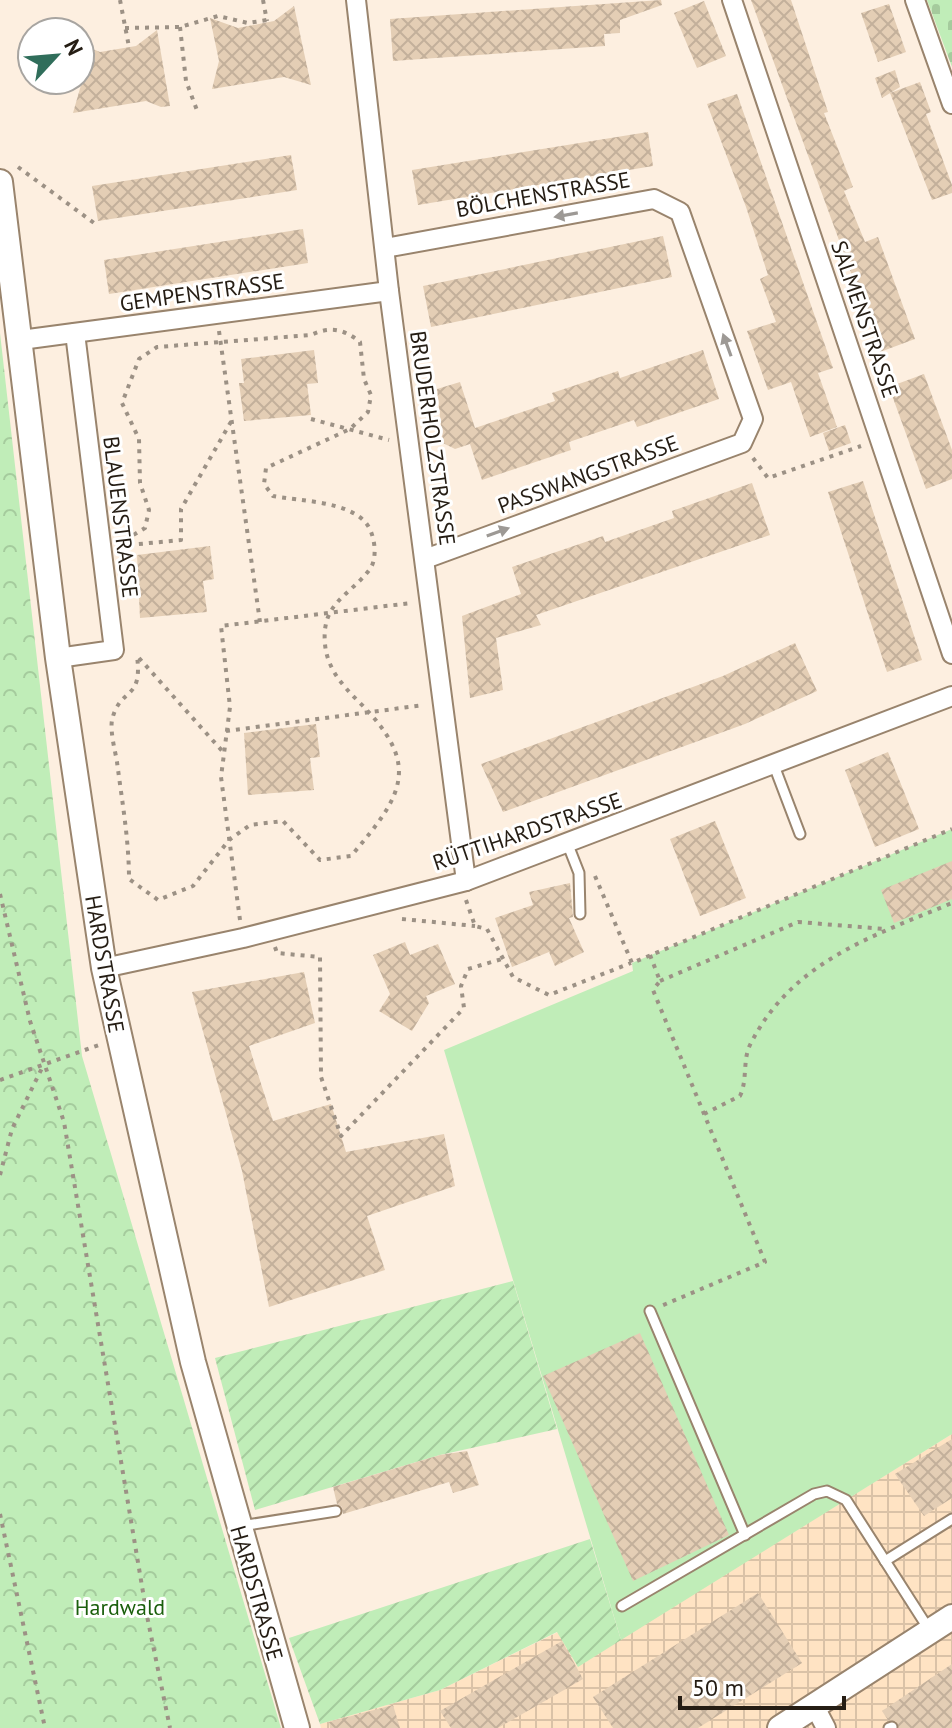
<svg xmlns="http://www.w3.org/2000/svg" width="952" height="1728" font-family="'PT Sans',sans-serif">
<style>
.industrial{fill:url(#industrial-grid)}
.forest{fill:url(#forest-crowns)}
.cemetery{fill:url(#cemetery-stones)}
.garden{fill:url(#garden-furrows)}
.pitch{fill:#c0edb8}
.building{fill:url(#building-cross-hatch)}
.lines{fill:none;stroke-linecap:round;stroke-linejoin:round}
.lane-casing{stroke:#99846d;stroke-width:13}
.street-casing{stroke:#99846d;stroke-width:22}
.secondary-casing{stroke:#99846d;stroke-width:28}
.path{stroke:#9c9185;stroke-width:4;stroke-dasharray:4 6;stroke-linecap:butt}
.lane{stroke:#fff;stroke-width:9}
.street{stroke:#fff;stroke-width:18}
.secondary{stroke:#fff;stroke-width:24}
.oneway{fill:#9d9995}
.labels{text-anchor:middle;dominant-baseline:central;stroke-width:6;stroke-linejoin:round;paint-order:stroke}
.street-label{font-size:22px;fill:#251d14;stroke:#fff}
.park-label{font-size:22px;fill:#1a5f0c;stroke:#fff}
</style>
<defs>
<pattern id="industrial-grid" width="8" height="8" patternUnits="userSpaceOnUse" patternTransform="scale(2)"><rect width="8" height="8" fill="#ffe3c3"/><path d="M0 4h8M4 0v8" fill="none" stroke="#dac2a7"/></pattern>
<pattern id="forest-crowns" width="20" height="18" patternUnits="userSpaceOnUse" patternTransform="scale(2)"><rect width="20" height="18" fill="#c0edb8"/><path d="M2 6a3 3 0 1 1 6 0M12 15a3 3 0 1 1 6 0" fill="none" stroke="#a5cb9d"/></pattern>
<pattern id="cemetery-stones" width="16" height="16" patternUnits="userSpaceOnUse" patternTransform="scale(2)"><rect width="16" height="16" fill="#c0edb8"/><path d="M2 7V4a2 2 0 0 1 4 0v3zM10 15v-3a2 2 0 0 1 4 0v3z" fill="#a5cb9d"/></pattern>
<pattern id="garden-furrows" width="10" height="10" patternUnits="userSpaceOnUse" patternTransform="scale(2)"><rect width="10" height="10" fill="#c0edb8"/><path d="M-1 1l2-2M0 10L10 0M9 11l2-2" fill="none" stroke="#a5cb9d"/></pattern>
<pattern id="building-cross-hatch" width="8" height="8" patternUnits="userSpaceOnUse" patternTransform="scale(2)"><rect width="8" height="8" fill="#e4ceb5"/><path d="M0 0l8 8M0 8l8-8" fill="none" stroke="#c3b09b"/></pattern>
</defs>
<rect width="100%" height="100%" fill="#fdefe0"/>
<path class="industrial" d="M952,1434V1728H321L320,1724L440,1690L558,1632L577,1666Z"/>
<path class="forest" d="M0,333L82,1056L281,1728H0Z"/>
<path class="cemetery" d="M927,0H952V67Z"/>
<g class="garden">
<path d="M513,1281L557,1429L440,1455L255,1510L215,1358Z"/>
<path d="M590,1539L621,1640L578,1667L557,1632L440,1690L320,1724L289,1638Z"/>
</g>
<path class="pitch" d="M952,829V1434L621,1640L444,1050L633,971L632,963Z"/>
<g class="building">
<path d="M661,0L662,5L620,20V33L604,34L605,46L393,61L390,19Z"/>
<path d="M751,0H791L828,112L824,113L853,187L844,191L865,242L878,237L915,339L880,352Z"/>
<path d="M704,1L726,56L697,68L674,13Z"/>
<path d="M889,4L906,52L878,62L861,13Z"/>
<path d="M294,6L311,85L284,77L212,89L219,61L210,18L238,28L274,21Z"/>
<path d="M157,30L170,106L161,107L146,101L73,113L81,85L80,44L100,52L136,46Z"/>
<path d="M895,70L900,87L882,98L875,78Z"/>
<path d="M920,82L931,112L926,114L952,185V193L932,200L890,93Z"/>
<path d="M737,94L833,368L818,373L837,427L810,437L791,382L768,390L747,331L776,322L760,279L768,275L746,207L707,104Z"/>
<path d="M648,132L653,166L418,205L412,170Z"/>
<path d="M291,155L297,190L98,221L92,186Z"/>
<path d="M303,229L308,263L109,294L104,260Z"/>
<path d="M663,236L672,277L431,327L423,286Z"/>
<path d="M314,350L318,383L307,384L311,415L244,421L239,383H244L241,359Z"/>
<path d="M703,350L719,399L637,427L634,420L569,442L571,450L482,480L470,444L455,449L443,443L437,389L460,382L475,428L555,401L552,393L618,371L620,378Z"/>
<path d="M924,374L952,450V479L926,489L889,387Z"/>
<path d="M845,425L851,443L829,451L823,433Z"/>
<path d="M863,481L922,660L887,672L828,492Z"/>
<path d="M752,483L770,535L536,615L541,625L496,638L503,690L470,698L462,616L521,594L512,567L603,536L605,542L674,518L672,511Z"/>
<path d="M210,546L214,579L203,581L207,612L140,618L137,555Z"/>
<path d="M795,643L817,691L745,724L503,812L481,764L723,676Z"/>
<path d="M316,724L320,757L310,758L314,790L248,795L244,733Z"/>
<path d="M888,752L919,829L875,847L845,770Z"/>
<path d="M715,821L746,898L700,916L670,839Z"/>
<path d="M952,861V899L894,923L881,890Z"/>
<path d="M570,883L573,917L569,918L584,952L555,966L549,952L512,967L495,918L533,905L529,892Z"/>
<path d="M405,942L410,955L438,944L455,984L426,996L429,1003L412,1031L379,1011L390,994L373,955Z"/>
<path d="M304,972L315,1023L249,1046L273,1121L331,1104L346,1152L444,1134L455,1186L367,1216L385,1270L269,1307L242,1171L192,992Z"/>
<path d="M640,1333L729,1535L633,1581L543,1376Z"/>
<path d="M952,1439V1498L924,1516L895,1474Z"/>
<path d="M467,1451L479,1485L453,1493L449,1482L343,1514L342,1507L337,1504L333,1487L440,1455Z"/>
<path d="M758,1593L802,1663L698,1728H613L593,1697Z"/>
<path d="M562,1641L583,1679L498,1728H451L440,1711Z"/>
<path d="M952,1664V1728H899L896,1721L888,1720L882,1711Z"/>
<path d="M393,1705L400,1728H330L329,1722Z"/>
</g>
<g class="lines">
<g class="lane-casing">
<g id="lane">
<path d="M773,763L800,834"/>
<path d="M568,845L579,873L580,914"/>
<path d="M650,1311L745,1535"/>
<path d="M241,1526L336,1511"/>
<path d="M885,1561L952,1519"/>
<path d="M622,1606L814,1494L827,1491L846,1500L930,1631"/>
<path d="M889,1728L892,1727"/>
</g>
</g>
<g class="street-casing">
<g id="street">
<path d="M356,0L389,291L466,881"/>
<path d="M732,0L952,654"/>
<path d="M915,0L952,104"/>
<path d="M385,248L654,199L680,212L753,419L742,443L425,559"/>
<path d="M21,340L389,291"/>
<path d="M58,658L114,650L75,333"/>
<path d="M104,968L243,938L466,881L952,696"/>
<path d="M815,1707L826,1728"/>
</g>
</g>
<g class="secondary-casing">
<g id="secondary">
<path d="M0,182L58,658L104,968L193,1362L297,1728"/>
<path d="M780,1728L952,1617"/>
</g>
</g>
<g class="path">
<path d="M120,0L129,47"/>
<path d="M263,0L267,21"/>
<path d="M180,27L186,81L198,113"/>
<path d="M125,28L180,27L218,16L248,23L267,20"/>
<path d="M18,167L94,223"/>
<path d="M219,331L260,622"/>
<path d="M311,419L389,440"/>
<path d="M753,458L768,478L861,446"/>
<path d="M125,540L145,528L149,510L140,483L139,439L122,403L139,359L157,347L311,335C330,326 344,329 360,342L364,379L371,395L368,412L350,429L266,468L264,484L273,496C299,501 348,501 366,523C375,534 378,558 370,569C350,596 321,602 325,644C327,668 342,685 358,701C423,765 403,795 351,856L320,860L283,821L250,825L229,840L193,886L158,900L129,879C129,840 122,801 117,762C115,750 110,732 112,720C120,686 143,702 137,656"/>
<path d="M119,546L181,540V509L232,420"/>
<path d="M139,658L224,753"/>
<path d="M226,731L424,705"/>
<path d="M595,876L632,963L952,829"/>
<path d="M0,894L30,1021L64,1122L147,1616L170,1728"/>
<path d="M466,900L475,926L487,929L513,977L549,995L631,963"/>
<path d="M402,919L475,926"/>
<path d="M240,920L221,777L230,707L221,626L411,603"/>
<path d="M275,947L277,953L320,957L321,1077L341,1136L464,1008L461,986L468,969L502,959"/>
<path d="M650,955L660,981L653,990L765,1262L661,1306"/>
<path d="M660,981L798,922L885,929"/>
<path d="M0,1080L99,1045"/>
<path d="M704,1114L740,1096C748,1079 742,1059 751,1043C793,961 873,936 952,903"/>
<path d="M0,1175L12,1129L44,1064"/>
<path d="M0,1514L45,1728"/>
</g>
<use href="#lane" class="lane"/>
<use href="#street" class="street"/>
<use href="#secondary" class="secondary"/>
</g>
<defs><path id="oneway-solid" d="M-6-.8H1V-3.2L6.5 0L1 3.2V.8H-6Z" transform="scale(2)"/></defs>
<g class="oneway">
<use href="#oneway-solid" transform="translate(566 215) rotate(170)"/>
<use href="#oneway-solid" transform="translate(727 345) rotate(-110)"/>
<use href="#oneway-solid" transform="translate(498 532) rotate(-20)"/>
</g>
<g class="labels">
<g class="street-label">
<text transform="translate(543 194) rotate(-10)">BÖLCHENSTRASSE</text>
<text transform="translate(202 292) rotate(-8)">GEMPENSTRASSE</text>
<text transform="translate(865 319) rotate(71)">SALMENSTRASSE</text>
<text transform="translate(433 438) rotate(82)">BRUDERHOLZSTRASSE</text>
<text transform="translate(588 474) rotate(-20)">PASSWANGSTRASSE</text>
<text transform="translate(121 517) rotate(83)">BLAUENSTRASSE</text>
<text transform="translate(527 831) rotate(-19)">RÜTTIHARDSTRASSE</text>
<text transform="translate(105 964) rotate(80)">HARDSTRASSE</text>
<text transform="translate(257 1593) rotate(74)">HARDSTRASSE</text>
</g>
<g class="park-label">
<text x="120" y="1607">Hardwald</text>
</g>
</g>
<g transform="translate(56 56) rotate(64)"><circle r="38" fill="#ffffff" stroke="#a8a5a1" stroke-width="2"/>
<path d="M0-6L14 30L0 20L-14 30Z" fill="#306e5b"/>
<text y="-12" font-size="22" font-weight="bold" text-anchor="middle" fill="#251d14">N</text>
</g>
<path d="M680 1696v12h164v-12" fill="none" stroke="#251d14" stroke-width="4"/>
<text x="692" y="1696" font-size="24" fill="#251d14" stroke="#ffffff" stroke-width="6" paint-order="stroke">50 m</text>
</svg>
